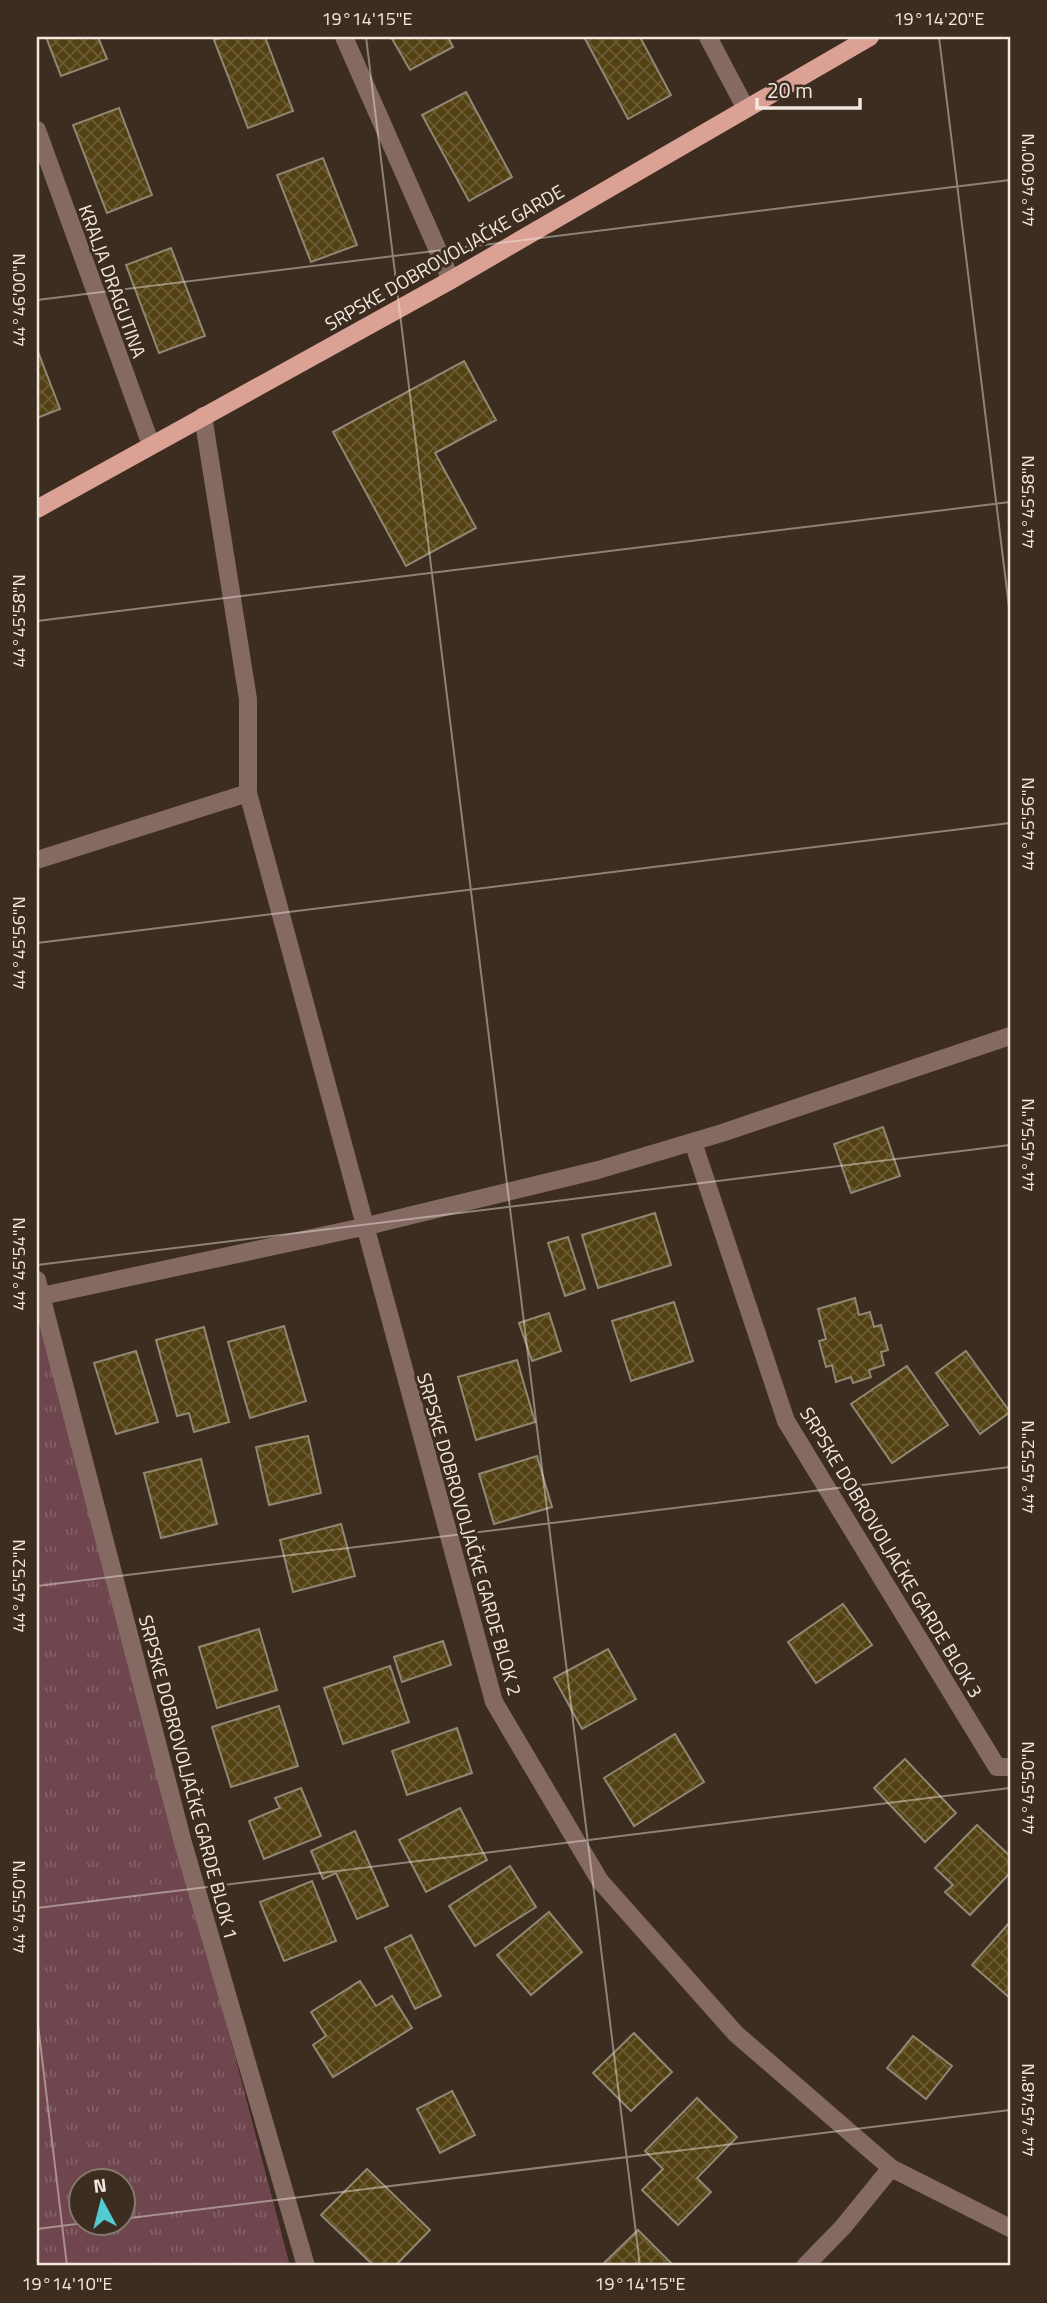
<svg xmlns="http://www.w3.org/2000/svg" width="1047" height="2303" font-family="'Titillium Web',sans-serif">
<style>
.grass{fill:url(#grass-tufts);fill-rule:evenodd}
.building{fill:url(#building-cross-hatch);stroke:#908873;stroke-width:2}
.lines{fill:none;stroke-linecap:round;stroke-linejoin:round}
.minor{stroke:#856963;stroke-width:18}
.major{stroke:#daa194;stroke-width:18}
.ticks{fill:none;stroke:#f2e8e0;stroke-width:2;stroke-opacity:0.45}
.labels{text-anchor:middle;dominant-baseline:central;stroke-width:6;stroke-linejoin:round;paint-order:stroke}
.street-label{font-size:19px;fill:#f2e8e0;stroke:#3c2d20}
.neatline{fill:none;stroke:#f2e8e0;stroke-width:2.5}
.ticks-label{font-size:18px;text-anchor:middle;fill:#f2e8e0}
</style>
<defs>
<pattern id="grass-tufts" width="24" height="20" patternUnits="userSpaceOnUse" patternTransform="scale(1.75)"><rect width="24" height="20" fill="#6f454e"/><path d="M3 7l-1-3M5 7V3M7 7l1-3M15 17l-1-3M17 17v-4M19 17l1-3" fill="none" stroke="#846067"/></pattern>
<pattern id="building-cross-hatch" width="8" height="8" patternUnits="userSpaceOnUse" patternTransform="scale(1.75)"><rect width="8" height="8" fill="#534113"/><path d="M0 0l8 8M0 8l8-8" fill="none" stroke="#6c5c35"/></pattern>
</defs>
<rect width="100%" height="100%" fill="#3c2d20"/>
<path class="grass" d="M37,1301L290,2266H37ZM80,2180H122V2222H80Z"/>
<g class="building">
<path d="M46,37H98L107,59L61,76Z"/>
<path d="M224,37H265L293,111L248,128L214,40Z"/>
<path d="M391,37H448L453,47L410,70Z"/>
<path d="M584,37H640L671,95L628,119Z"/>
<path d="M466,92L512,177L469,201L422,115Z"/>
<path d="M119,108L152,195L107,213L73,125Z"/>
<path d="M323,158L357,245L311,262L277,175Z"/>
<path d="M171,248L205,336L159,353L126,265Z"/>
<path d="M37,349L60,409L37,418Z"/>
<path d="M464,361L496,420L435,453L476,528L406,566L333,432Z"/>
<path d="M883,1127L900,1176L851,1193L834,1144Z"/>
<path d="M655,1213L671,1265L598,1288L582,1235Z"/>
<path d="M568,1237L585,1289L565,1296L548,1243Z"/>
<path d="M855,1298L859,1315L870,1312L874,1327L881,1325L888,1350L881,1352L884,1365L869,1370L871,1377L853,1383L851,1377L836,1382L832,1365L826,1367L819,1341L826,1339L818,1309Z"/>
<path d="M674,1302L693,1361L631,1381L612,1321Z"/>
<path d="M549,1313L561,1351L532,1361L519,1323Z"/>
<path d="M284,1326L306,1401L250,1418L228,1342Z"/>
<path d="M204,1327L229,1422L194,1432L189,1413L177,1416L156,1340Z"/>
<path d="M136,1351L158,1422L116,1434L94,1363Z"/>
<path d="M966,1351L1010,1412L980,1434L936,1373Z"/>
<path d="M517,1360L535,1422L476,1440L458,1377Z"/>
<path d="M907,1366L948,1425L892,1463L851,1404Z"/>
<path d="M308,1436L321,1493L269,1505L256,1447Z"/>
<path d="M537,1456L552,1507L494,1524L479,1474Z"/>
<path d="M201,1459L217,1524L161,1538L144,1473Z"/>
<path d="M341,1524L355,1576L293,1592L280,1540Z"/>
<path d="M843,1604L872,1645L816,1683L788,1642Z"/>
<path d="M259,1629L277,1690L217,1708L199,1647Z"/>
<path d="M443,1641L451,1665L402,1682L394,1657Z"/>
<path d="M608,1649L636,1699L582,1729L554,1678Z"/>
<path d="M390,1666L409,1722L343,1744L324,1688Z"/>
<path d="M279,1706L298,1766L231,1787L212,1727Z"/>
<path d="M457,1728L472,1773L407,1795L392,1751Z"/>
<path d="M675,1734L704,1782L634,1826L604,1778Z"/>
<path d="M905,1759L956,1813L925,1842L874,1788Z"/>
<path d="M301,1788L321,1836L264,1859L249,1821L280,1808L275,1798Z"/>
<path d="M460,1808L487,1860L426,1892L399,1840Z"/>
<path d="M977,1825L1010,1856V1873L970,1915L945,1892L953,1885L935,1868Z"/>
<path d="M355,1831L388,1906L357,1919L336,1873L323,1879L311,1851Z"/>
<path d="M510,1866L536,1907L475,1946L449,1906Z"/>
<path d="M312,1881L336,1941L284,1961L260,1902Z"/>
<path d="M549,1912L582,1952L531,1995L497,1955Z"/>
<path d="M1010,1922V1998L972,1965Z"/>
<path d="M411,1935L441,1996L415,2009L385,1948Z"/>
<path d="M360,1981L376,2006L392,1996L412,2028L333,2077L313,2045L326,2036L311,2012Z"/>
<path d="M634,2033L672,2072L631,2111L593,2073Z"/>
<path d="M913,2036L952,2066L926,2099L887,2068Z"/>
<path d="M452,2091L475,2135L440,2153L417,2109Z"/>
<path d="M697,2098L737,2137L697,2178L711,2192L678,2225L642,2190L663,2169L645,2151Z"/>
<path d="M367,2169L430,2230L395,2266H374L321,2215Z"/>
<path d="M638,2230L674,2266H601Z"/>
</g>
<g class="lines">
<g class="minor">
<path d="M344,37L451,280"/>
<path d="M708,37L745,107"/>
<path d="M37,130L151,445"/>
<path d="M203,416L248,699V793"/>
<path d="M37,860L248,793L494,1702L600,1881L736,2034L891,2168L1010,2228"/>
<path d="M693,1142L786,1421L997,1767H1010"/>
<path d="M37,1280L183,1843L306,2266"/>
<path d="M37,1297L363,1227L598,1170L722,1133L1010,1036"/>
<path d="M805,2266L843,2227L891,2168"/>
</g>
<path class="major" d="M37,509L451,280L870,37"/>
</g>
<path class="ticks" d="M366,37L640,2266M939,37L1010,615M37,300L1010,180M37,621L1010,502M37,943L1010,823M37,1265L1010,1145M37,1586L1010,1467M37,1908L1010,1788M37,2016L67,2266M122,2219L1010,2110M37,2229L92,2222"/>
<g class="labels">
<g class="street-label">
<text transform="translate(444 257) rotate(-30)">SRPSKE DOBROVOLJAČKE GARDE</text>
<text transform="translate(113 281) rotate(70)">KRALJA DRAGUTINA</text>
<text transform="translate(470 1534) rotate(74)">SRPSKE DOBROVOLJAČKE GARDE BLOK 2</text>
<text transform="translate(892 1552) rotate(59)">SRPSKE DOBROVOLJAČKE GARDE BLOK 3</text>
<text transform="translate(189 1777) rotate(75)">SRPSKE DOBROVOLJAČKE GARDE BLOK 1</text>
</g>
</g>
<rect width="1047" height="2303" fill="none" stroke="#3c2d20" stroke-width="77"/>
<g transform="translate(102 2202) rotate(353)"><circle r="33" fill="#3c2d20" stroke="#85786d" stroke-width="2"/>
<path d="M0-5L12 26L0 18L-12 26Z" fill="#51ccd1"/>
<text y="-10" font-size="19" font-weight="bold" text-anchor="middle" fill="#f2e8e0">N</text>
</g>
<path d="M757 98v10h103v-10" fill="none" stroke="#f2e8e0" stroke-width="3.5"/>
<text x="767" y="98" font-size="21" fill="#f2e8e0" stroke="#3c2d20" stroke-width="5" paint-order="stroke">20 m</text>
<rect x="38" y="38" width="971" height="2226" class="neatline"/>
<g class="ticks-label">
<text x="367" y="25">19°14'15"E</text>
<text x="939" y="25">19°14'20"E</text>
<text transform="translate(1028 180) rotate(-90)" y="6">44°46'00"N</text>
<text transform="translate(19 300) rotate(-90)" y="6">44°46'00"N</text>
<text transform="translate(1028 502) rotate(-90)" y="6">44°45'58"N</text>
<text transform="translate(19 621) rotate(-90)" y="6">44°45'58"N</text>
<text transform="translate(1028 824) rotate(-90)" y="6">44°45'56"N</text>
<text transform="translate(19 943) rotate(-90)" y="6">44°45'56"N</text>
<text transform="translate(1028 1145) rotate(-90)" y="6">44°45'54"N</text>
<text transform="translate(19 1264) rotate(-90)" y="6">44°45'54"N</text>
<text transform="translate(1028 1467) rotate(-90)" y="6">44°45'52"N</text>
<text transform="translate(19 1586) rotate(-90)" y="6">44°45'52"N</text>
<text transform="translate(1028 1788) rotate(-90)" y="6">44°45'50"N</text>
<text transform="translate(19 1907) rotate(-90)" y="6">44°45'50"N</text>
<text transform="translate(1028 2110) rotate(-90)" y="6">44°45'48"N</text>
<text x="67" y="2290">19°14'10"E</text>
<text x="640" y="2290">19°14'15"E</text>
</g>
</svg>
